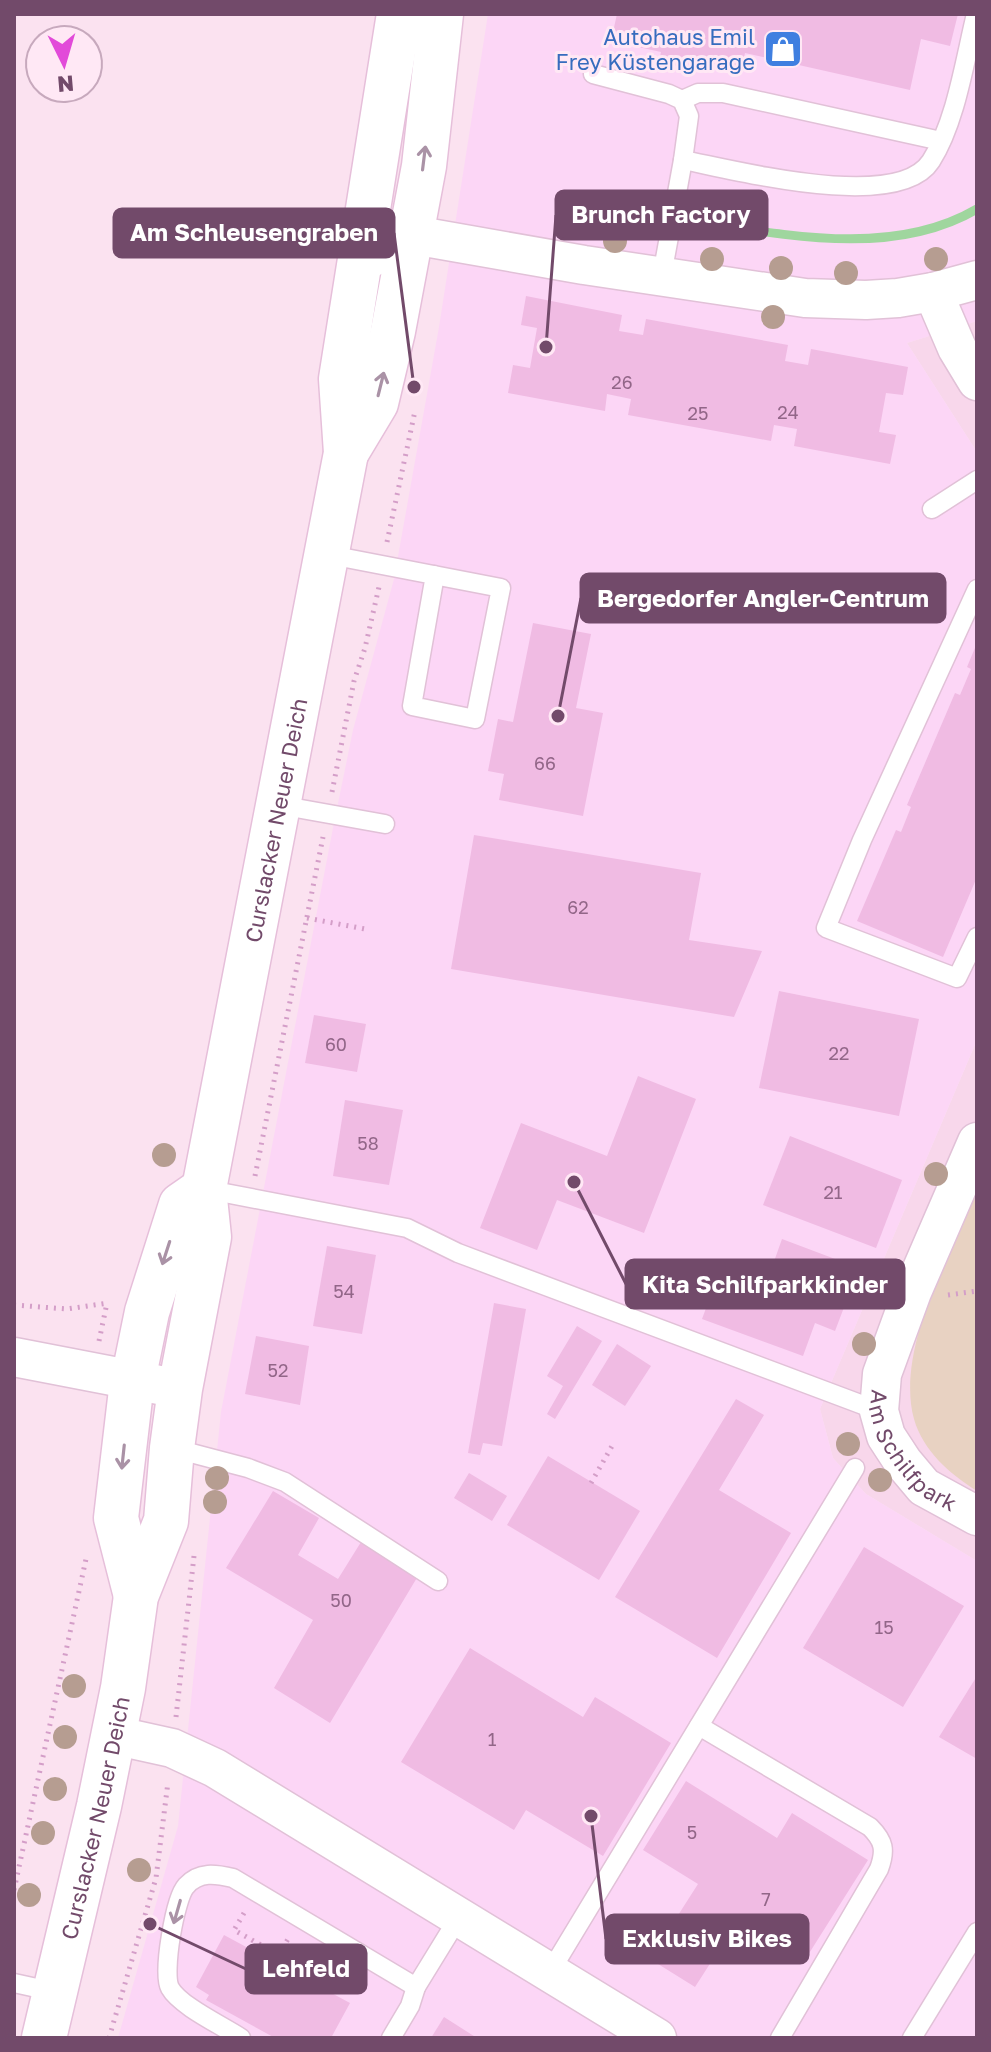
<svg xmlns="http://www.w3.org/2000/svg" width="991" height="2052" font-family="'Golos Text',sans-serif">
<style>
.residential{fill:#f8d7eb}
.commercial{fill:#fcd6f6}
.green{fill:#e8d2c2}
.lines{fill:none;stroke-linecap:round;stroke-linejoin:round}
.stream{stroke:#9fd69e;stroke-width:9}
.building{fill:#f0bbe3}
.lane-casing{stroke:#e1c1d7;stroke-width:21}
.street-casing{stroke:#e1c1d7;stroke-width:41}
.secondary-casing{stroke:#e6bfda;stroke-width:47}
.path{stroke:#d49ec8;stroke-width:5;stroke-dasharray:2 6;stroke-linecap:butt}
.lane{stroke:#fff;stroke-width:18}
.street{stroke:#fff;stroke-width:38}
.secondary{stroke:#fff;stroke-width:44}
.tree{fill:#b69d91}
.oneway{stroke:#aa92a6}
.labels{text-anchor:middle;dominant-baseline:central;stroke-width:6;stroke-linejoin:round;paint-order:stroke}
.number-label{font-size:18px;fill:#926688}
.shop-label{font-size:22px;fill:#366cbe;stroke:#ffe8f5;text-anchor:end}
.street-label{font-size:22px;fill:#724a6a;stroke:#ffe8f5}
.leader{fill:none;stroke:#724a6a;stroke-width:3}
.callout-dot{fill:#724a6a;stroke:#ffe8f5;stroke-width:3}
.callout{fill:#724a6a;stroke:#724a6a;stroke-width:3}
.callout-label{font-size:24px;text-anchor:middle;font-weight:bold;fill:#fff}
</style>
<rect width="100%" height="100%" fill="#fbe2f0"/>
<g class="residential">
<path d="M977,321V452L907,343Z"/>
<path d="M977,1040V1561L866,1494L833,1458L820,1409Z"/>
</g>
<path class="commercial" d="M488,14H977V321L907,343L977,452V1040L820,1409L833,1458L866,1494L977,1561V2038H118L178,1826L221,1412L333,828L353,730L394,579L439,327Z"/>
<path class="green" d="M977,1187V1491C950,1474 923,1451 914,1419C895,1351 951,1249 977,1187Z"/>
<g class="lines">
<g class="stream">
<path d="M570,200L640,212"/>
<path d="M701,222C790,236 895,257 977,209"/>
</g>
</g>
<g class="building">
<path d="M617,14H958L950,46L921,39L910,90L745,53L741,70L689,59L687,68L659,62L661,52L611,41Z"/>
<path d="M526,296L622,315L619,331L643,335L646,319L788,345L785,361L808,365L811,349L908,367L903,395L886,393L879,432L896,435L890,464L794,446L797,429L774,425L771,441L628,415L631,399L607,394L605,411L508,393L513,365L530,368L537,328L521,325Z"/>
<path d="M533,623L591,634L576,708L603,713L583,816L499,800L504,774L488,771L498,719L513,722Z"/>
<path d="M977,643V877L943,957L857,921L896,830L901,832L911,807L907,805L955,693L960,695L971,669L967,667Z"/>
<path d="M474,835L701,873L689,940L762,951L734,1017L451,969Z"/>
<path d="M779,991L919,1019L899,1116L759,1088Z"/>
<path d="M314,1015L366,1024L357,1072L305,1063Z"/>
<path d="M638,1076L696,1099L644,1233L557,1200L537,1250L480,1228L521,1123L607,1156Z"/>
<path d="M345,1100L403,1110L389,1185L333,1176Z"/>
<path d="M790,1136L902,1180L876,1248L763,1205Z"/>
<path d="M782,1239L859,1268L835,1331L815,1323L803,1356L702,1319L721,1268L766,1284Z"/>
<path d="M327,1246L376,1255L362,1334L313,1326Z"/>
<path d="M494,1303L526,1309L502,1446L483,1443L480,1455L468,1453Z"/>
<path d="M577,1326L602,1341L555,1419L547,1414L563,1386L547,1376Z"/>
<path d="M256,1336L309,1346L300,1405L245,1394Z"/>
<path d="M617,1344L651,1366L625,1406L592,1385Z"/>
<path d="M736,1399L764,1415L719,1490L791,1533L717,1658L615,1597Z"/>
<path d="M548,1456L640,1511L599,1580L507,1525Z"/>
<path d="M469,1473L507,1496L492,1521L454,1498Z"/>
<path d="M273,1491L319,1518L298,1555L338,1579L361,1542L418,1576L330,1723L274,1688L313,1620L226,1568Z"/>
<path d="M864,1547L964,1606L903,1707L803,1648Z"/>
<path d="M470,1648L583,1717L595,1697L671,1743L603,1856L526,1810L514,1830L401,1762Z"/>
<path d="M977,1676V1759L939,1737Z"/>
<path d="M686,1781L777,1838L792,1813L868,1860L808,1955L742,1914L695,1987L650,1959L698,1884L643,1850Z"/>
<path d="M224,1935L350,2003L331,2038H275L206,2000L209,1995L196,1987Z"/>
<path d="M444,2017L477,2038H431Z"/>
</g>
<g class="lines">
<g class="lane-casing">
<g id="lane">
<path d="M593,74L669,94L682,100L689,116L683,160L662,275"/>
<path d="M682,100L698,93H723L941,141"/>
<path d="M683,160C735,170 898,213 931,161C956,122 965,59 976,14"/>
<path d="M932,509L977,480"/>
<path d="M325,554L501,588L475,719L412,706L435,575"/>
<path d="M977,589L862,840L826,928L957,978L977,937"/>
<path d="M279,805L385,824"/>
<path d="M204,1189L407,1228L458,1253L879,1411"/>
<path d="M172,1448L248,1468L285,1482L438,1581"/>
<path d="M699,1726L870,1827C884,1841 886,1850 879,1869L780,2038"/>
<path d="M550,1972L855,1468"/>
<path d="M14,1983L55,1992"/>
<path d="M241,2038C223,2026 180,2006 170,1988C162,1973 175,1898 186,1886C199,1871 216,1874 233,1878L416,1987L459,1917"/>
<path d="M391,2038L410,2006L416,1987"/>
<path d="M912,2038L977,1932"/>
</g>
</g>
<g class="street-casing">
<g id="street">
<path d="M360,264L413,235L584,265L805,298L866,300L898,298L933,292L977,280"/>
<path d="M933,292L957,348L977,381"/>
<path id="s1" d="M977,1142L912,1292L882,1374L879,1411L886,1436L903,1462L924,1487L977,1516"/>
<path d="M14,1357L180,1389"/>
<path d="M113,1735L172,1748L215,1768L657,2038"/>
</g>
</g>
<g class="secondary-casing">
<g id="secondary">
<path d="M346,453L376,403L393,331L424,166L441,14"/>
<path d="M136,1596L116,1518L131,1390L147,1312L181,1205L204,1189"/>
<path id="s2" d="M44,2038L99,1806L123,1688L136,1596L166,1521L172,1448L180,1389L209,1237L204,1189L346,453L341,379L399,14"/>
</g>
</g>
<g class="path">
<path d="M387,542L415,411"/>
<path d="M332,792L354,681L365,648L379,587"/>
<path d="M307,918L365,929"/>
<path d="M255,1176L323,837"/>
<path d="M948,1295L977,1291"/>
<path d="M14,1305L67,1309L108,1303"/>
<path d="M99,1341L107,1303"/>
<path d="M591,1483L612,1446"/>
<path d="M176,1717L194,1556"/>
<path d="M14,1890L86,1559"/>
<path d="M244,1913L234,1930L279,1955"/>
<path d="M274,1962L288,1939"/>
<path d="M109,2038L156,1878L168,1782"/>
</g>
<use href="#lane" class="lane"/>
<use href="#street" class="street"/>
<use href="#secondary" class="secondary"/>
</g>
<g class="tree">
<circle cx="615" cy="241" r="12"/>
<circle cx="712" cy="259" r="12"/>
<circle cx="936" cy="259" r="12"/>
<circle cx="781" cy="268" r="12"/>
<circle cx="846" cy="273" r="12"/>
<circle cx="773" cy="317" r="12"/>
<circle cx="164" cy="1155" r="12"/>
<circle cx="936" cy="1174" r="12"/>
<circle cx="864" cy="1344" r="12"/>
<circle cx="848" cy="1444" r="12"/>
<circle cx="217" cy="1478" r="12"/>
<circle cx="880" cy="1480" r="12"/>
<circle cx="215" cy="1502" r="12"/>
<circle cx="74" cy="1686" r="12"/>
<circle cx="65" cy="1737" r="12"/>
<circle cx="55" cy="1789" r="12"/>
<circle cx="43" cy="1833" r="12"/>
<circle cx="139" cy="1870" r="12"/>
<circle cx="29" cy="1895" r="12"/>
</g>
<defs><path id="oneway-shaft" d="M-6 0H5M1.5-3L5.5 0L1.5 3" fill="none" stroke-width="1.6" stroke-linecap="round" stroke-linejoin="round" transform="scale(2)"/></defs>
<g class="oneway">
<use href="#oneway-shaft" transform="translate(424 158) rotate(-83)"/>
<use href="#oneway-shaft" transform="translate(381 384) rotate(-76)"/>
<use href="#oneway-shaft" transform="translate(166 1253) rotate(108)"/>
<use href="#oneway-shaft" transform="translate(123 1457) rotate(96)"/>
<use href="#oneway-shaft" transform="translate(177 1912) rotate(106)"/>
</g>
<defs>
<g id="shop-square" transform="scale(2)"><rect x="-9" y="-9" width="18" height="18" rx="4" fill="#3f7fe0" stroke="#ffe8f5"/><path d="M-5-2.5h2.3a2.7 3.5 0 0 1 5.4 0H5L5.5 6h-11ZM-1.5-2.5h3a1.5 2.3 0 0 0-3 0Z" fill="#fff"/></g>
</defs>
<g fill-rule="evenodd">
<use href="#shop-square" x="783" y="49"/>
</g>
<g class="labels">
<g class="number-label">
<text x="622" y="382">26</text>
<text x="788" y="412">24</text>
<text x="698" y="413">25</text>
<text x="545" y="763">66</text>
<text x="578" y="907">62</text>
<text x="336" y="1044">60</text>
<text x="839" y="1053">22</text>
<text x="368" y="1143">58</text>
<text x="833" y="1192">21</text>
<text x="344" y="1291">54</text>
<text x="278" y="1370">52</text>
<text x="341" y="1600">50</text>
<text x="884" y="1627">15</text>
<text x="492" y="1739">1</text>
<text x="692" y="1832">5</text>
<text x="766" y="1899">7</text>
</g>
<g class="shop-label">
<text x="755" y="36">Autohaus Emil<tspan x="755" dy="25">Frey Küstengarage</tspan></text>
</g>
<g class="street-label">
<text stroke="none"><textPath href="#s2" startOffset="1244">Curslacker Neuer Deich</textPath></text>
<text stroke="none"><textPath href="#s1" startOffset="340">Am Schilfpark</textPath></text>
<text stroke="none"><textPath href="#s2" startOffset="226">Curslacker Neuer Deich</textPath></text>
</g>
</g>
<path class="leader" d="M546 347L556 215M414 387L394 233M558 716L581 598M574 1182L626 1284M591 1816L606 1939M150 1924L246 1969"/>
<g class="callout-dot">
<circle cx="546" cy="347" r="8"/>
<circle cx="414" cy="387" r="8"/>
<circle cx="558" cy="716" r="8"/>
<circle cx="574" cy="1182" r="8"/>
<circle cx="591" cy="1816" r="8"/>
<circle cx="150" cy="1924" r="8"/>
</g>
<g class="callout">
<rect x="556" y="191" width="211" height="48" rx="8"/>
<rect x="114" y="209" width="280" height="48" rx="8"/>
<rect x="581" y="574" width="364" height="48" rx="8"/>
<rect x="626" y="1260" width="278" height="48" rx="8"/>
<rect x="606" y="1915" width="202" height="48" rx="8"/>
<rect x="246" y="1945" width="120" height="48" rx="8"/>
</g>
<g class="callout-label">
<text x="661" y="223">Brunch Factory</text>
<text x="254" y="241">Am Schleusengraben</text>
<text x="763" y="607">Bergedorfer Angler-Centrum</text>
<text x="765" y="1293">Kita Schilfparkkinder</text>
<text x="707" y="1947">Exklusiv Bikes</text>
<text x="306" y="1977">Lehfeld</text>
</g>
<rect width="991" height="2052" fill="none" stroke="#724a6a" stroke-width="32"/>
<g transform="translate(64 64) rotate(175)"><circle r="38" fill="#ffe8f5" stroke="#c7a9bd" stroke-width="2"/>
<path d="M0-6L14 30L0 20L-14 30Z" fill="#e24ad9"/>
<text y="-12" font-size="22" font-weight="bold" text-anchor="middle" fill="#724a6a">N</text>
</g>
</svg>
